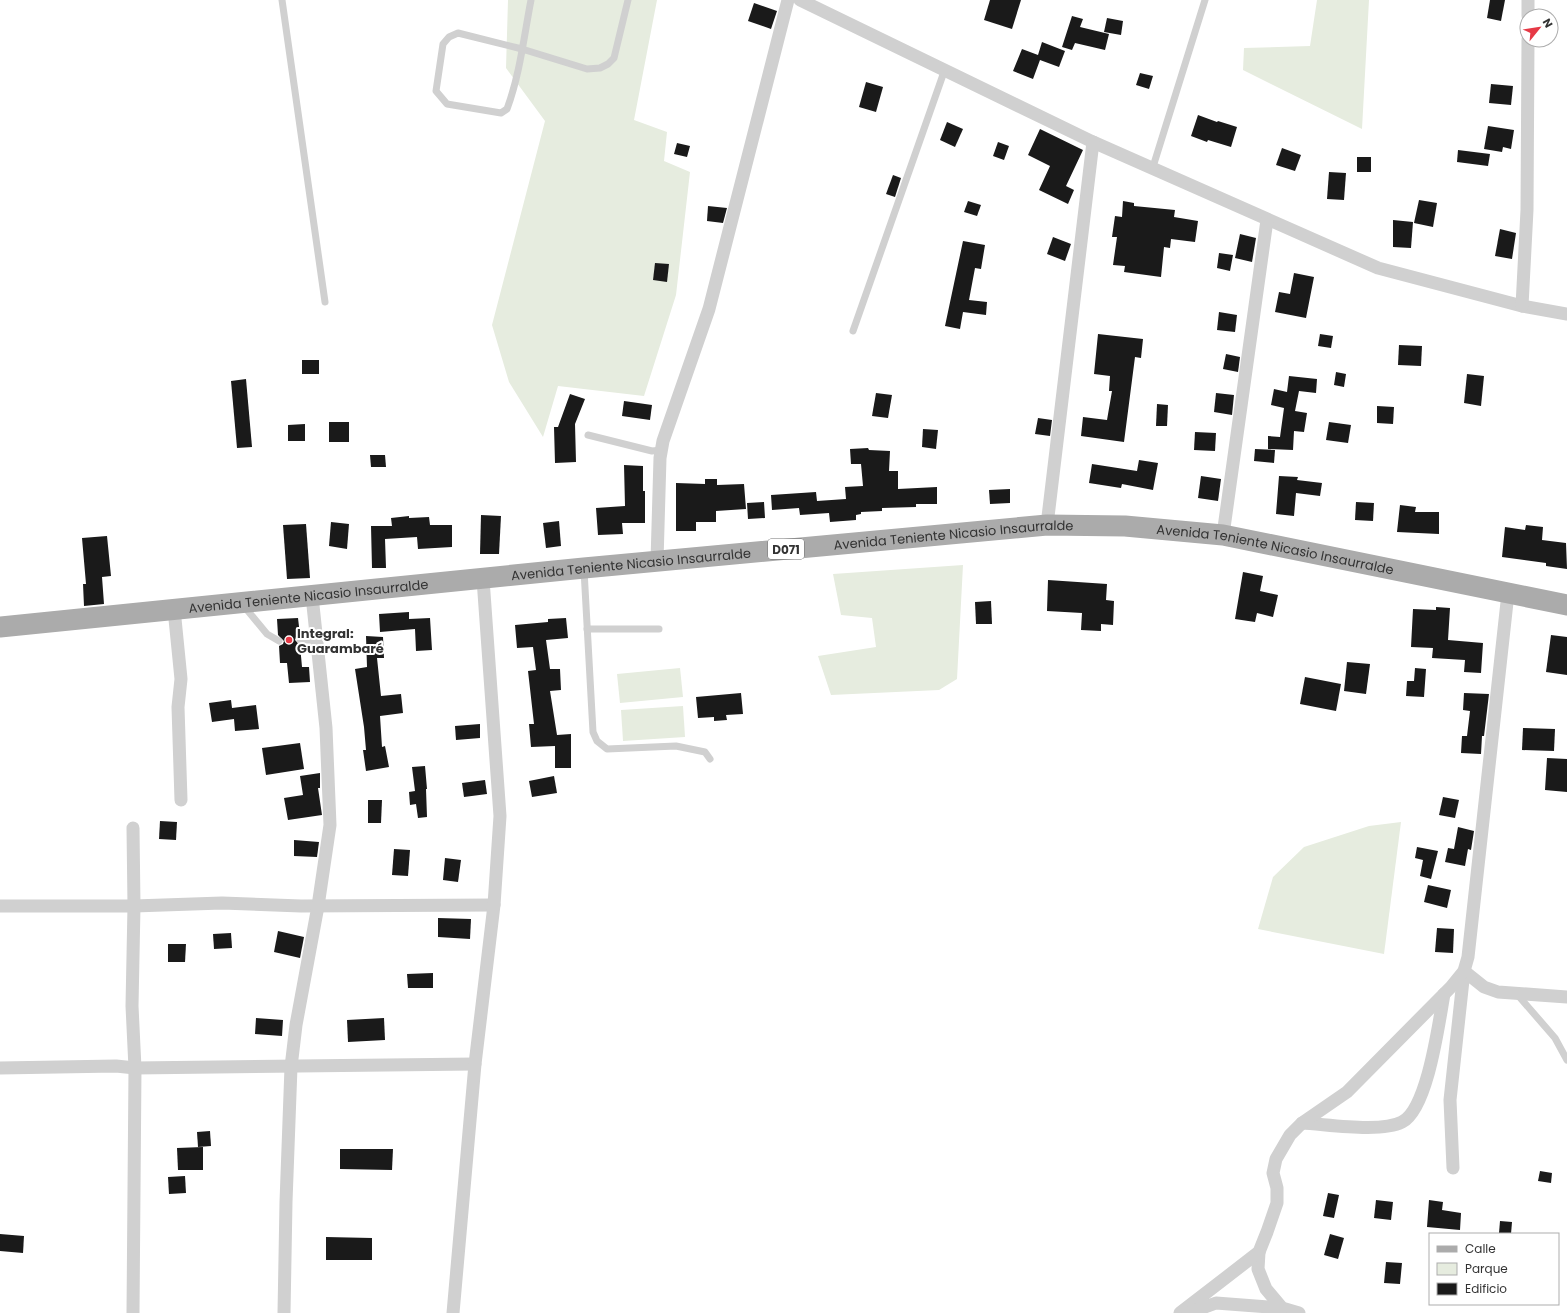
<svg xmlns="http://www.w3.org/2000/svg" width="1567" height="1313" font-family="Poppins,sans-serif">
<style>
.green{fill:#e6ecdf}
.building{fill:#1a1a1a}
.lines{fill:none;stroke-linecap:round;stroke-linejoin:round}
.lane{stroke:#d0d0d0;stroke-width:7}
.street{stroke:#d0d0d0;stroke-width:13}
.primary{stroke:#ababab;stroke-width:21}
.poi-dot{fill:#e63946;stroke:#fff;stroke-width:1.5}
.labels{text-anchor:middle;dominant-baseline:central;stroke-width:4;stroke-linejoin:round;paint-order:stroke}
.shield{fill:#fff;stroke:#707070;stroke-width:1}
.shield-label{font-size:12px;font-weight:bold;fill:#333}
.street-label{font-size:13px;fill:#333;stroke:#fff}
.poi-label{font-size:13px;font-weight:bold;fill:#333;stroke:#fff;text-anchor:start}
</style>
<rect width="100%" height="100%" fill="#fff"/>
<g class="green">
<path d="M508,0H657L634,120L667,132L664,161L690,172L676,295L644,396L558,386L543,437L509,382L492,325L545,121L506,68Z"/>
<path d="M1317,0H1369L1362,129L1243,70L1244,48L1310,46Z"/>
<path d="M963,565L957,679L939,690L831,695L818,656L876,647L872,618L841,615L833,574Z"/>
<path d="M680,668L683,697L620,703L617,674Z"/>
<path d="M683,706L685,737L623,741L621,710Z"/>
<path d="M1401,822L1384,954L1258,929L1273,877L1304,847L1369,826Z"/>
</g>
<g class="building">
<path d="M990,0H1021L1012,29L984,20Z"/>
<path d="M1490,0H1505L1501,21L1487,18Z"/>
<path d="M754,3L777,11L771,29L748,21Z"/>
<path d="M1072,16L1083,19L1080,27L1109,34L1105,50L1075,43L1072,50L1062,47Z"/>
<path d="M1107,18L1123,21L1121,35L1104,32Z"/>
<path d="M1042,42L1065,51L1059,67L1040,60L1033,79L1013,71L1022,49L1038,55Z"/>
<path d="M1140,73L1153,76L1149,89L1136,85Z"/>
<path d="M866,82L883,87L876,112L859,107Z"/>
<path d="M1491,84L1513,86L1511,105L1489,103Z"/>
<path d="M1198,115L1217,122L1218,121L1237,127L1231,147L1208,140L1207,142L1191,136Z"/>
<path d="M947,122L963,129L955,147L940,140Z"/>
<path d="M1488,126L1514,130L1511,149L1503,147L1502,152L1484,149Z"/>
<path d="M1040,129L1083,150L1066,186L1074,190L1068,204L1039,190L1050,166L1028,155Z"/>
<path d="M998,142L1009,146L1004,160L993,156Z"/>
<path d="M677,143L690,146L687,157L674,154Z"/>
<path d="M1282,148L1301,155L1295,171L1276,165Z"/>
<path d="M1458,150L1490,154L1488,166L1457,162Z"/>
<rect x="1357" y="157" width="14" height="15"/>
<path d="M1329,172L1346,173L1344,200L1327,199Z"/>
<path d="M893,175L901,178L895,197L886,194Z"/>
<path d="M1419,200L1437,203L1433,227L1414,223Z"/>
<path d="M968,201L981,205L977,216L964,212Z"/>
<path d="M1123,201L1134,203V206L1175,210L1174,217L1198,221L1195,242L1171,239L1170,248L1164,247L1161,277L1124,272L1125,266L1113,265L1117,237H1112L1115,216L1122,217Z"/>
<path d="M708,206L727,208L723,223L707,221Z"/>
<path d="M1393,220L1413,222L1411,248L1393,247Z"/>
<path d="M1500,229L1516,233L1512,259L1495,256Z"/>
<path d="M1240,234L1256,238L1252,262L1235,258Z"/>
<path d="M1053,237L1071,244L1065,261L1047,254Z"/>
<path d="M963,241L985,245L981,269L975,268L969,300L987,302L986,315L963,312L960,329L945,326Z"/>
<path d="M1219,253L1233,255L1230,271L1217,268Z"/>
<path d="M655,263L669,264L667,282L653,280Z"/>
<path d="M1294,273L1314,277L1306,318L1275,312L1279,292L1290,294Z"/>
<path d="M1219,312L1237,315L1235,332L1217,330Z"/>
<path d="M1098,334L1143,339L1141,358L1135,357L1124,442L1081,436L1083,417L1107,420L1112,391H1109L1110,376L1094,374Z"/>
<path d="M1320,334L1333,336L1331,348L1318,346Z"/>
<path d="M1399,345L1422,346L1421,366L1398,365Z"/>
<path d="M1226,354L1240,357L1238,372L1223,369Z"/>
<rect x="302" y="360" width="17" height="14"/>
<path d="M1336,372L1346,374L1344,387L1334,385Z"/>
<path d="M1467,374L1484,376L1481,406L1464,403Z"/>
<path d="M1289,376L1317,379L1316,393L1299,391L1295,411L1307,413L1304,432L1294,431L1293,450L1268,449V436L1280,437L1284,408L1271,405L1274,389L1287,392Z"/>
<path d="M246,379L252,447L237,448L231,381Z"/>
<path d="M876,393L892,395L888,418L872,416Z"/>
<path d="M1216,393L1234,395L1232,415L1214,412Z"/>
<path d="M570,394L585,399L575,424L576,462L555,463L554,427H558Z"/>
<path d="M624,401L652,405L650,420L622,416Z"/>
<path d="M1157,404L1168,405L1167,426H1156Z"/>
<path d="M1377,406L1394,407L1393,424L1377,423Z"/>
<path d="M1038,418L1052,420L1050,436L1035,434Z"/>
<rect x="329" y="422" width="20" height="20"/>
<path d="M1329,422L1351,425L1348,443L1326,440Z"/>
<path d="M305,424V441H288V425Z"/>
<path d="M923,429L938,430L936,449L922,447Z"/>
<path d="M1195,432L1216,433L1215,451L1194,450Z"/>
<path d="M868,448L869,450L890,451L889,471H898V489L937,487V504H916V507L882,508V511L861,512V514L856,515V520L830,522L829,513L800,515L799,508L772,510L771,495L816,492L817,501L846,499L845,487L863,486L861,464H851L850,449Z"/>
<path d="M1255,449L1275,450L1274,463L1254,461Z"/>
<path d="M370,455H385L386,467H371Z"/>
<path d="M1139,460L1158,463L1153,490L1122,484L1121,488L1089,483L1092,464L1137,471Z"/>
<path d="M624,465L643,466V491H645V523H622L623,534L598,535L596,508L625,506Z"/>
<path d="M1201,476L1221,479L1218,501L1198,498Z"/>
<path d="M1279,476L1298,477L1297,480L1322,483L1320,496L1296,493L1294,516L1276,514Z"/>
<path d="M705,479H717V485L744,484L746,509L716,511V522H696V531H676V483L705,484Z"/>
<path d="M1010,489V503L990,504L989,490Z"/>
<path d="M764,502L765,518L748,519L747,503Z"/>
<path d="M1356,502L1374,503L1373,521L1355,520Z"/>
<path d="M1400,505L1416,507L1415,512H1439V534L1397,532Z"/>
<path d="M481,515L501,516L499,554H480Z"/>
<path d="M409,516V518L429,517L430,525H452V547L418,549L417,537L385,539L386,568H372L371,526H392L391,518Z"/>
<path d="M559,521L561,546L546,548L543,523Z"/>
<path d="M331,522L349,524L347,549L329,546Z"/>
<path d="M306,524L310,578L287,579L283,525Z"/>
<path d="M1526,525L1543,527L1542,540L1566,543L1567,569L1546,566V563L1502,557L1505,527L1525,530Z"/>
<path d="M107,536L111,576L102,577L104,604L84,606L83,584H86L82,538Z"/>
<path d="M1243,572L1263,576L1260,591L1278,595L1273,617L1257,613L1255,622L1235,619Z"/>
<path d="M1048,580L1107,584L1106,600L1114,601L1113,625L1101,624V631L1081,630L1082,613L1047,611Z"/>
<path d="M991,601L992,624H976L975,602Z"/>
<path d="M1436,607L1450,608L1448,640L1483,643L1481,673L1464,672L1465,660L1432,658L1433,648L1411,647L1413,609L1436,610Z"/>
<path d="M409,612V619L430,618L432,650L416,651L415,629L380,632L379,614Z"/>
<path d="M298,618L300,635L296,637L295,640L300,645L302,667H309L310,682L289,683L287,663H280L279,646L283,644L284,641L278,635L277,619Z"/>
<path d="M566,618L568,638L546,640L550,669H560L561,690L550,691L557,735L571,734V768H555V746L531,747L529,724H534L528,671L536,670L533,647L517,648L515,625L548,622V619Z"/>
<path d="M1551,635L1567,637V675L1546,672Z"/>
<path d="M366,636L383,637L384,658H377L381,696L401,694L403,713L380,716L382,747L385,746L389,767L366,771L363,750H366L364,727L355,669L367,667Z"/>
<path d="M1347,662L1370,664L1366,694L1344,691Z"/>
<path d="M1415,668L1426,669L1424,697L1406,696L1407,681H1414Z"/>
<path d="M1305,677L1341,684L1336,711L1300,704Z"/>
<path d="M741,693L743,714L726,715L727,720L714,721V717L698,718L696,697Z"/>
<path d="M1464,693L1489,694L1484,736H1482L1481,754L1461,753L1462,736H1467L1470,711L1463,710Z"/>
<path d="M231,700L232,708L256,705L259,729L235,731L234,719L212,722L209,703Z"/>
<path d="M480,724V738L456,740L455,726Z"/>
<path d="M1523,728L1555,729L1554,751L1522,750Z"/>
<path d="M300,743L304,769L266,775L262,748Z"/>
<path d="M1547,758L1567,759V792L1545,790Z"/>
<path d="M425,766L427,789H426L427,817L418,818L416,804L410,805L409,792L415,791L412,767Z"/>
<path d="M320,773V788H318L322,815L288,820L284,798L303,795L300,776Z"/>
<path d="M554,776L557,793L532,797L529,781Z"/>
<path d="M485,780L487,794L464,797L462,783Z"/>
<path d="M1443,797L1459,800L1455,818L1439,815Z"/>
<path d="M368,800H382L381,823H368Z"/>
<path d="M160,821L177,822L176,840L159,839Z"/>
<path d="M1458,827L1474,831L1471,850L1468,849L1465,866L1445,862L1448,848L1454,849Z"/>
<path d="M294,840L319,842L317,857L294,856Z"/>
<path d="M1417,847L1438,851L1431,879L1420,876L1423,860L1415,858Z"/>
<path d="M394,849L410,850L408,876L392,875Z"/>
<path d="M445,858L461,860L458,882L443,880Z"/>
<path d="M1428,885L1451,890L1447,908L1424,902Z"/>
<path d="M438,918L471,919L470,939L438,937Z"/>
<path d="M1437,928L1454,929L1453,953L1435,952Z"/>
<path d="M278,931L304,937L300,958L274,952Z"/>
<path d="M231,933L232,948L214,949L213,934Z"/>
<path d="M168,944H186L185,962H168Z"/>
<path d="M433,973V988H408L407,974Z"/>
<path d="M256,1018L283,1020L282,1036L255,1034Z"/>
<path d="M384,1018L385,1040L348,1042L347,1020Z"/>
<path d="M210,1131L211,1146L198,1147L197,1132Z"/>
<path d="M203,1147V1170H178L177,1148Z"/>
<path d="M340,1149H393L392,1170L340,1169Z"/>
<path d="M1540,1171L1552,1173L1551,1183L1538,1181Z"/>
<path d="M185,1176L186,1193L169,1194L168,1177Z"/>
<path d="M1328,1193L1339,1195L1334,1218L1323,1216Z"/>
<path d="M1376,1200L1393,1202L1391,1220L1374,1218Z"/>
<path d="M1429,1200L1443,1202L1442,1210L1461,1213L1460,1230L1427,1227Z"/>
<path d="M1500,1221L1512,1222L1511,1234L1499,1233Z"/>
<path d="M0,1234L24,1236L23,1253L0,1251Z"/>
<path d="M1330,1234L1344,1238L1338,1259L1324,1255Z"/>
<path d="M326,1237L372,1238V1260H326Z"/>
<path d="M1386,1262L1402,1263L1400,1284L1384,1283Z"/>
</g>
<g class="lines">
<g class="lane">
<path d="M282,0L325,302"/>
<path d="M531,0C524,36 520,74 507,109L501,113L447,104L436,91L443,44L449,37L458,33L522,49L587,69L600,68L608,64L614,58L628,0"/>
<path d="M1152,170L1205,0"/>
<path d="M853,331L945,69"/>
<path d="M588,435L652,451L662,450"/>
<path d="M584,570L593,732L597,741L607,749L676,746L705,752L710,759"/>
<path d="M243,605L267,634L279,641"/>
<path d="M587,629H659"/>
<path d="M300,640H317"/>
<path d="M1516,993L1555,1038L1567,1060"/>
</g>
<g class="street">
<path d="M800,0L1093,142L1378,268L1522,306L1567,314"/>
<path d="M1528,16V0"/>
<path d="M1522,306L1527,210L1528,40"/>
<path d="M1047,525L1093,142"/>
<path d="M1223,535L1267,220"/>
<path d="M657,561L660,458L663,441L709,309L788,0"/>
<path d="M174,609L181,679L178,707L181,800"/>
<path d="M0,906H134L222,903L301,906L494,905"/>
<path d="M0,1068L116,1066L135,1068L475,1064"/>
<path d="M1302,1123C1326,1124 1381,1133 1402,1122C1428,1109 1439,1021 1444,994"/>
<path d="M1453,1168L1450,1100L1464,971L1484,987L1498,992L1567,997"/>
<path d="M1259,1252L1258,1269L1266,1289L1282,1308L1299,1313"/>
<path d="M133,1313L135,1068L132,1006L134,906L133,828"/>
<path d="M284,1313L286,1202L291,1067L296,1025L318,906L330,825L326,728L312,596"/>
<path d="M453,1313L475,1064L494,905L500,816L483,579"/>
<path d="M1180,1313L1259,1252L1267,1232L1277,1203V1188L1273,1173L1276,1159L1290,1135L1302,1123L1347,1092L1451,987L1464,971L1468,957L1508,593"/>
<path d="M1188,1313L1216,1303L1282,1308"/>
</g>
<path class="primary" id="s1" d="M0,627L584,568L1047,525L1125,526L1223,535L1567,605"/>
</g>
<circle class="poi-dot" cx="289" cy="640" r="4"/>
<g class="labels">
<rect class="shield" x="768" y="539" width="36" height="20" rx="3"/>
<g class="shield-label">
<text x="786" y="549">D071</text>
</g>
<g class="street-label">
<text stroke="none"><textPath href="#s1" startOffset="958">Avenida Teniente Nicasio Insaurralde</textPath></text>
<text stroke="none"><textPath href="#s1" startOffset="1282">Avenida Teniente Nicasio Insaurralde</textPath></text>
<text stroke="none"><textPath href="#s1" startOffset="634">Avenida Teniente Nicasio Insaurralde</textPath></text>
<text stroke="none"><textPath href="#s1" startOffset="310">Avenida Teniente Nicasio Insaurralde</textPath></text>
</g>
<g class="poi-label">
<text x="297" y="633">Integral:<tspan x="297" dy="15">Guarambaré</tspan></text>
</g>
</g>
<rect x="1429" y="1233" width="130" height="72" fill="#ffffff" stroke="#adadad"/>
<rect x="1437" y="1246" width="20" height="6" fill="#ababab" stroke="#adadad"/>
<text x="1465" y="1253" font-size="12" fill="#333333">Calle</text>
<rect x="1437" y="1263" width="20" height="12" fill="#e6ecdf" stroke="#adadad"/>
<text x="1465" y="1273" font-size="12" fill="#333333">Parque</text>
<rect x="1437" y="1283" width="20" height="12" fill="#1a1a1a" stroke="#adadad"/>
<text x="1465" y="1293" font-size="12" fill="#333333">Edificio</text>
<g transform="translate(1539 28) rotate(60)"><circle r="19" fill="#ffffff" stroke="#adadad"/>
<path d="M0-3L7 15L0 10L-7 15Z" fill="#e63946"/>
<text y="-6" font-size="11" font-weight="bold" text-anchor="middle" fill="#333333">N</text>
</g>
</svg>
